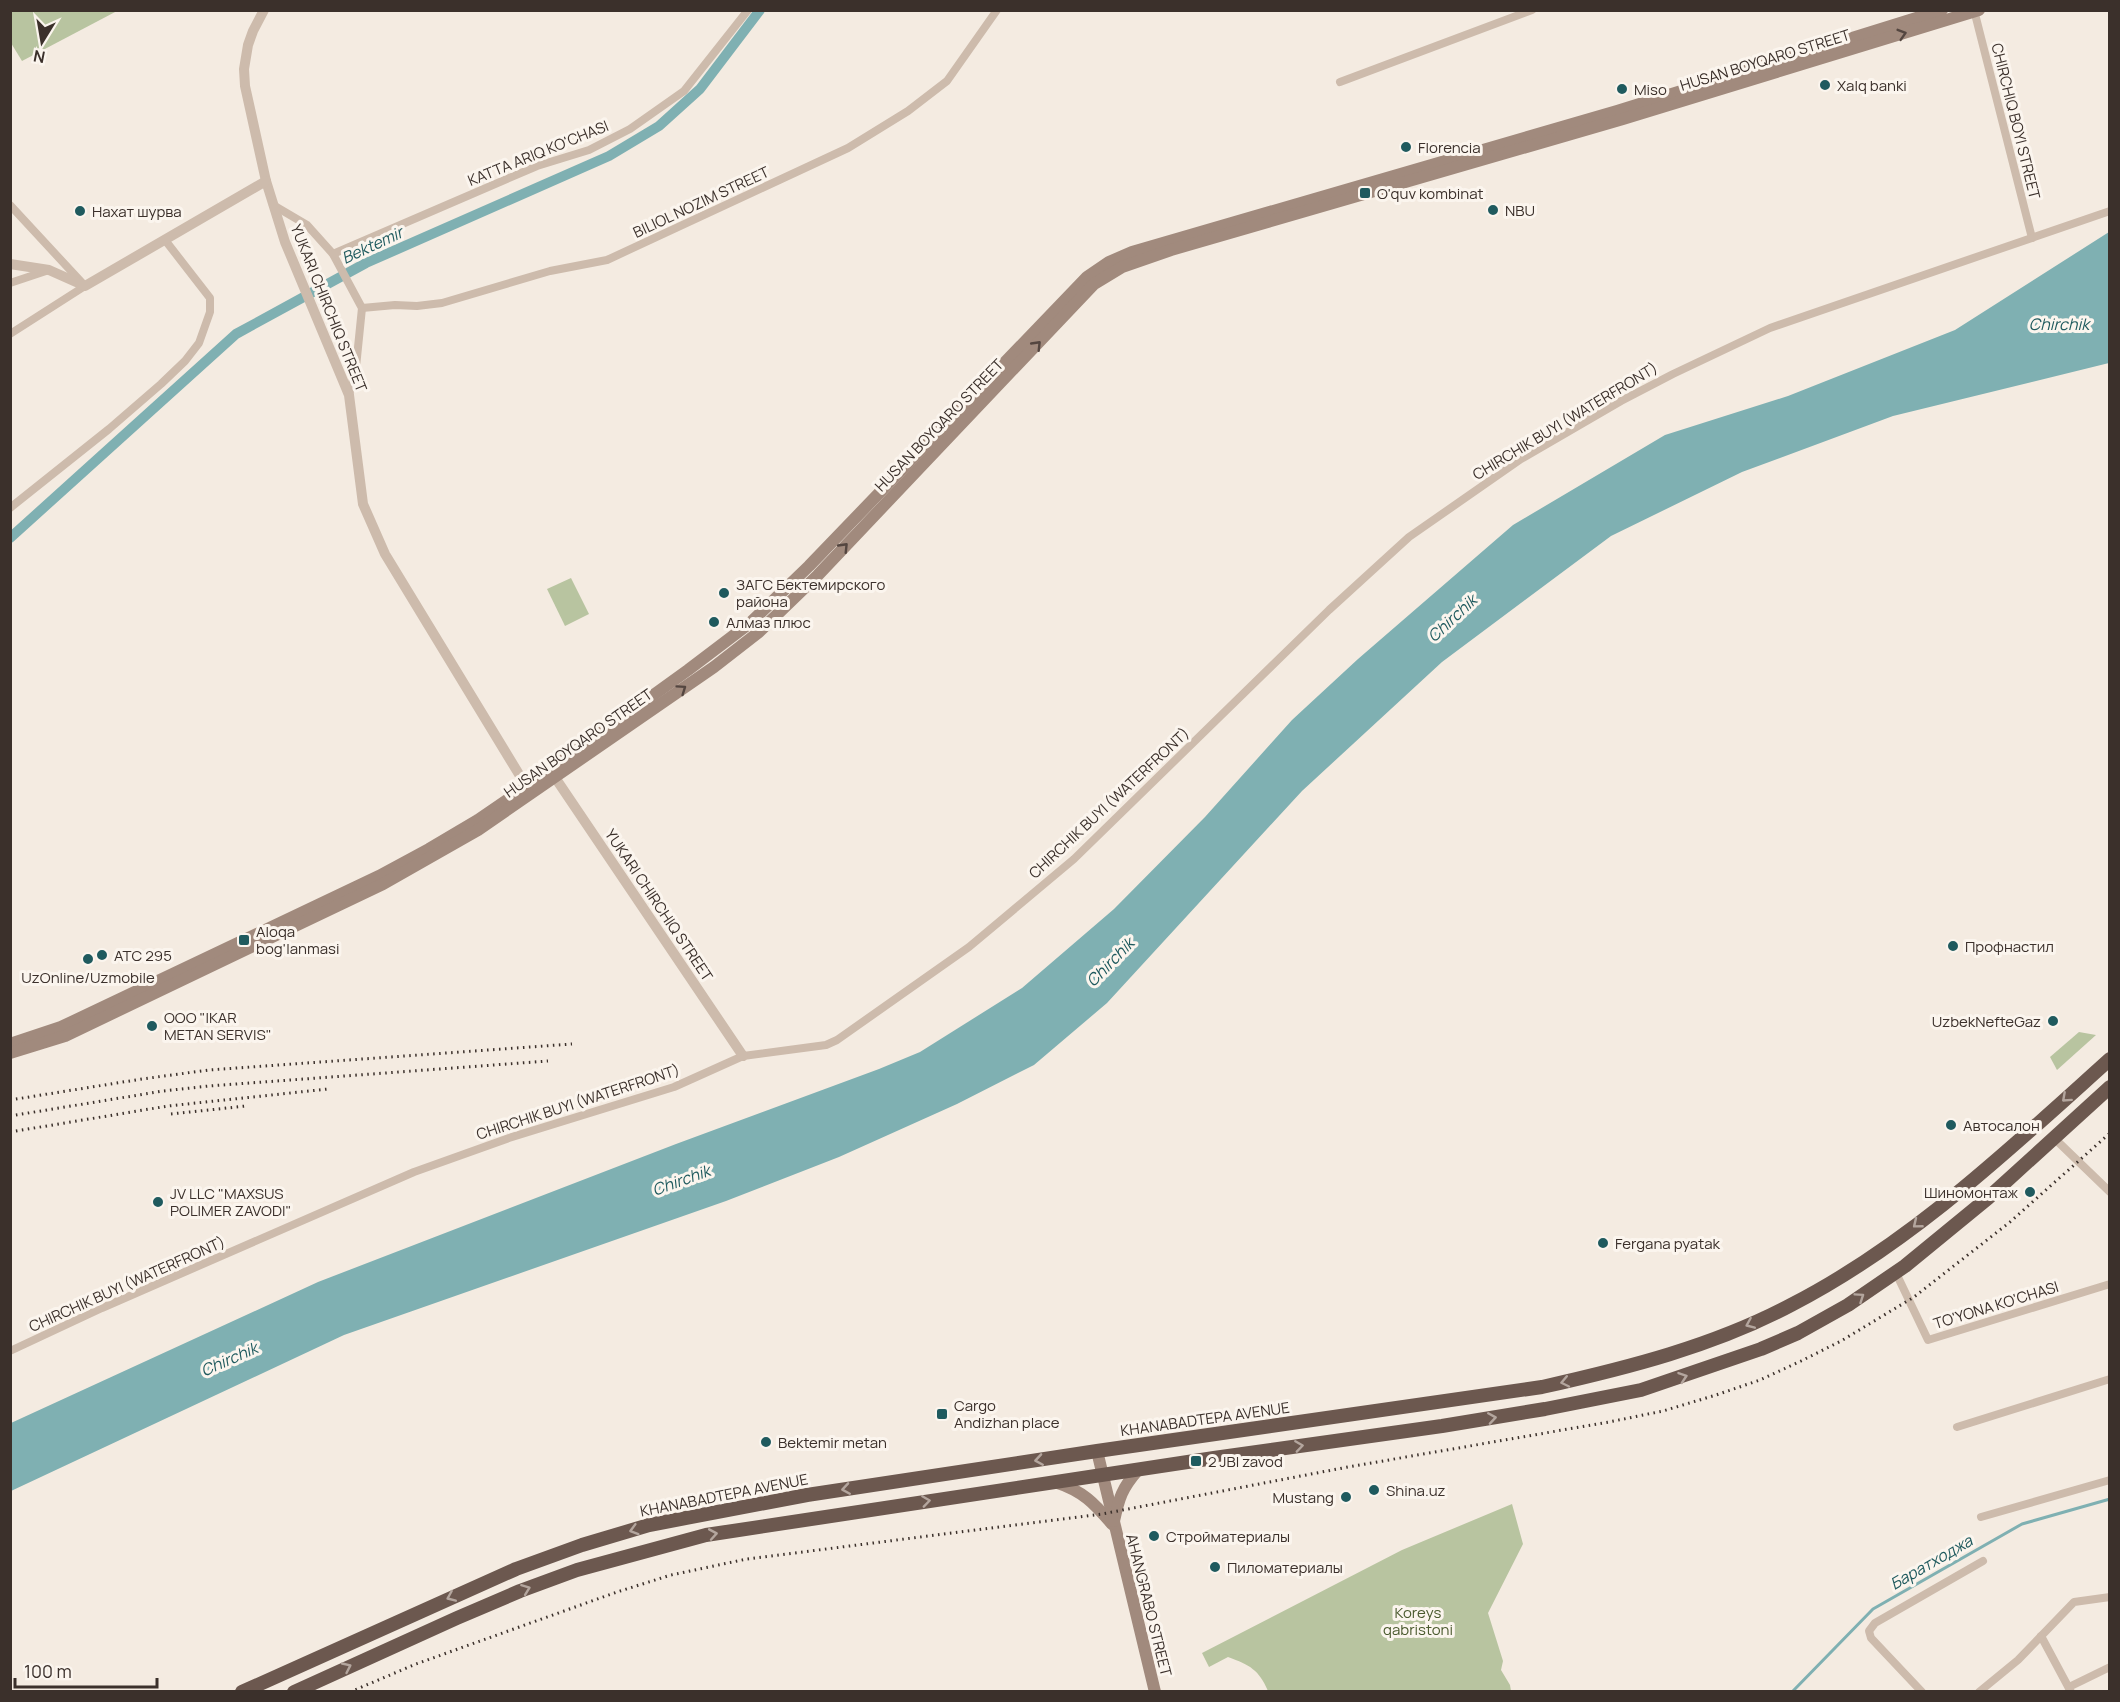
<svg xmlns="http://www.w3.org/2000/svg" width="2120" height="1702" font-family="Manrope,sans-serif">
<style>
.green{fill:#b8c4a0}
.water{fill:#7fb0b2}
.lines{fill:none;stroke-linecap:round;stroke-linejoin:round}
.stream{stroke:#7fb0b2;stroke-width:3}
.canal{stroke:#7fb0b2;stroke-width:10}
.minor{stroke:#cdbbac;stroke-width:8}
.tertiary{stroke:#cdbbac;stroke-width:10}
.secondary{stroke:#a18a7d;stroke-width:12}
.trunk{stroke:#6c584f;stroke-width:14}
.rail{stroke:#3b302b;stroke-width:3;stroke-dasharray:1.5 4.5;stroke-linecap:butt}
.oneway{stroke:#544640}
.oneway2{stroke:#b4a69e}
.poi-dot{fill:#1f5a5e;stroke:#fbf5ee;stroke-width:2}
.labels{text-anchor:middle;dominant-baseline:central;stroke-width:6;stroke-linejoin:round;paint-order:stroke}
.street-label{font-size:15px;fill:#3b302b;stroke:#fbf5ee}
.poi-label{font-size:15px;fill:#3b302b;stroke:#fbf5ee;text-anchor:start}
.park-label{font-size:15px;fill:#4a5a2e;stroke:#fbf5ee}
.water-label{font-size:16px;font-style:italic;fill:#1f5a5e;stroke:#fbf5ee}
</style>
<rect width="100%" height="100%" fill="#f4ebe1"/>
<g class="green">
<path d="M10,11L11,10L117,11L22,61L11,43Z"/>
<path d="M571,578L589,614L565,626L547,589Z"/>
<path d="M2079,1032L2096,1035L2057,1070L2050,1057Z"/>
<path d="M1512,1504L1523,1544L1488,1613L1503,1661L1501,1670L1510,1685L1511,1691H1268C1259,1670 1250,1665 1228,1657L1209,1667L1202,1653L1402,1550Z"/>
</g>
<path class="water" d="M2109,232V363L1893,416L1742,472L1611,536L1442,662L1302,791L1107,1003L1034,1065L957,1104L839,1157L726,1201L344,1335L11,1491V1423L318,1282L676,1144L879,1069L920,1052L1022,988L1114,909L1205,817L1292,720L1358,659L1513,525L1665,435L1788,396L1955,330Z"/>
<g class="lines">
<path class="stream" d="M1792,1692L1873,1609L2022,1524L2110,1499"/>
<path class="canal" d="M10,538L236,334L366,263L609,156L659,126L700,89L760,10"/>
<g class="minor">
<path d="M1974,10L2032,238"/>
<path d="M1340,82L1532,10"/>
<path d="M10,205L85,286L10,334"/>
<path d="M273,205L307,225L333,254L362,308L356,367L349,395"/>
<path d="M333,254L537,166L589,150L630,129L684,91L748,10"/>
<path d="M10,283L49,270"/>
<path d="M362,308L395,305L417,306L442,303L550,271L607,260L848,148L908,111L947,81L997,10"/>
<path d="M10,508L109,429L161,384L185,361L199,343L210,312V298L165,240"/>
<path d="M2054,1138L2110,1192"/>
<path d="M1896,1273L1928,1340L2110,1284"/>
<path d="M10,1351L102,1308L414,1172L509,1138L674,1087L743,1056L826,1045L837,1040L969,947L1074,859L1329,610L1409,537L1521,459L1621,401L1673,374L1770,328L2110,211"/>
<path d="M1957,1427L2110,1379"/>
<path d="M1981,1517L2110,1480"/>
<path d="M2041,1636L2071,1692"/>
<path d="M2069,1687L2110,1667"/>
<path d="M1922,1692L1871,1638L1869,1631L1875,1623L1983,1561"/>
<path d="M1979,1692L2018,1660L2074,1602L2110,1597"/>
</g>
<g class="tertiary">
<path d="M264,10L253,31L248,45L244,69L245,86L266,181L285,242L349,395L363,504L385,554L531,794"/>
<path d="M10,264L49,270L85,286L266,181"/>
<path d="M550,770L743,1056"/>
</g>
<g class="secondary">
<path d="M10,1044L61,1027L379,876L429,849L478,820L526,787L688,670L750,623L809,566L1087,277L1109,262L1132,252L1617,111L1942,10"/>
<path d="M10,1053L65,1036L383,884L478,830L714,667L759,632L818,575L1094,284L1122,267L1171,250L1623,119L1979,10"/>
<path d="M1097,1451L1155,1692"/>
<path d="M1055,1482C1083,1491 1094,1503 1112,1524"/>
<path d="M1114,1521C1119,1498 1122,1488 1138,1470"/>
</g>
<g class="trunk">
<path d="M242,1692L516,1569L582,1545L649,1525L807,1495L1097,1451L1542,1387C1627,1368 1714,1346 1791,1305C1910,1244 2011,1148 2110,1059"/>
<path d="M294,1692L457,1618L520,1591L577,1570L706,1535L1214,1458L1442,1426L1545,1409L1641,1390L1761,1349L1798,1333L1848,1305L1905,1266L1988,1198L2110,1087"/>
</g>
<g class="rail">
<path d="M10,1100L142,1079L209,1070L572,1044"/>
<path d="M171,1114L246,1106"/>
<path d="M10,1116L163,1091L209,1086L548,1061"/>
<path d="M10,1132L168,1106L328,1089"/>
<path d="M350,1692L416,1664L617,1592L671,1575L747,1559L1102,1514L1348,1467L1609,1422L1663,1411L1716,1395L1760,1380L1801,1361L1841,1341L1914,1297L2010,1222L2110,1133"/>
</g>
</g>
<defs><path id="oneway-chevron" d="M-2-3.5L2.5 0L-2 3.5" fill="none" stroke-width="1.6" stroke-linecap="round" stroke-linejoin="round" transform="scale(1.5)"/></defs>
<g class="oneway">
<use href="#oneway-chevron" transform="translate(1902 34) rotate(-17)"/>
<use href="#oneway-chevron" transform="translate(1037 345) rotate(-46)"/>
<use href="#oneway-chevron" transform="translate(844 547) rotate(-46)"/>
<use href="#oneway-chevron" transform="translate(682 689) rotate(-35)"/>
</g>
<g class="oneway2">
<use href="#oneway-chevron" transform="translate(2066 1098) rotate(138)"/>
<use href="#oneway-chevron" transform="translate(1917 1224) rotate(141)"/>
<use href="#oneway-chevron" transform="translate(1860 1297) rotate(-34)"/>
<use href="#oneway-chevron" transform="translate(1750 1324) rotate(157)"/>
<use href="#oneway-chevron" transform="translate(1683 1377) rotate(-19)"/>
<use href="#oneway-chevron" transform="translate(1565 1382) rotate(168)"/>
<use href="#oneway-chevron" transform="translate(1492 1418) rotate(-9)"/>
<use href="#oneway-chevron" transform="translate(1299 1446) rotate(-8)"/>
<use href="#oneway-chevron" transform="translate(1039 1460) rotate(171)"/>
<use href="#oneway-chevron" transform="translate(846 1489) rotate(171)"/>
<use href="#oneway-chevron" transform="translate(926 1501) rotate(-8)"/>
<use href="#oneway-chevron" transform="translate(634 1530) rotate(164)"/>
<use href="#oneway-chevron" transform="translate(713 1534) rotate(-10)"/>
<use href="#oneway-chevron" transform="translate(526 1589) rotate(-21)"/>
<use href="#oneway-chevron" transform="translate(451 1597) rotate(157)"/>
<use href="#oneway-chevron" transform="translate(347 1667) rotate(-25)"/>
</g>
<g class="poi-dot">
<circle cx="1825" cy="85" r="6"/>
<circle cx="1622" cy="89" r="6"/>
<circle cx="1406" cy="147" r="6"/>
<rect x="1359" y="187" width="12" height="12" rx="3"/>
<circle cx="1493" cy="210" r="6"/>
<circle cx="80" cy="211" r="6"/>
<circle cx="724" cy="593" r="6"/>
<circle cx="714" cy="622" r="6"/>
<rect x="238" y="934" width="12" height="12" rx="3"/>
<circle cx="1953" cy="946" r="6"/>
<circle cx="102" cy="955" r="6"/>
<circle cx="88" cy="959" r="6"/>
<circle cx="2053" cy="1021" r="6"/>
<circle cx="152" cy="1026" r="6"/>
<circle cx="1951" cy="1125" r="6"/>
<circle cx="2030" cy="1192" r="6"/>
<circle cx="158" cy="1202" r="6"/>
<circle cx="1603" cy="1243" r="6"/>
<rect x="936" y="1408" width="12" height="12" rx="3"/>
<circle cx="766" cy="1442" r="6"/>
<rect x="1190" y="1455" width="12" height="12" rx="3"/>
<circle cx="1374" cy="1490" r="6"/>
<circle cx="1346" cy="1497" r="6"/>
<circle cx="1154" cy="1536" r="6"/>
<circle cx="1215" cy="1567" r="6"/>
</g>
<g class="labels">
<g class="street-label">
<text transform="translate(1765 60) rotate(-17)">HUSAN BOYQARO STREET</text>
<text transform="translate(2016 121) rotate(76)">CHIRCHIQ BOYI STREET</text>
<text transform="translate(538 153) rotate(-22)">KATTA ARIQ KO'CHASI</text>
<text transform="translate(701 202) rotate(-25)">BILIOL NOZIM STREET</text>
<text transform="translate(329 308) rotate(68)">YUKARI CHIRCHIQ STREET</text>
<text transform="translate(1565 421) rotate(-31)">CHIRCHIK BUYI (WATERFRONT)</text>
<text transform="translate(939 425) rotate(-46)">HUSAN BOYQARO STREET</text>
<text transform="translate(578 743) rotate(-35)">HUSAN BOYQARO STREET</text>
<text transform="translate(1109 803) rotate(-43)">CHIRCHIK BUYI (WATERFRONT)</text>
<text transform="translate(659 905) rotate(56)">YUKARI CHIRCHIQ STREET</text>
<text transform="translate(578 1102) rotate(-18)">CHIRCHIK BUYI (WATERFRONT)</text>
<text transform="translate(127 1284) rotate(-24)">CHIRCHIK BUYI (WATERFRONT)</text>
<text transform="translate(1996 1305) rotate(-17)">TO'YONA KO'CHASI</text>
<text transform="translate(1205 1419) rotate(-8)">KHANABADTEPA AVENUE</text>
<text transform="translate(724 1495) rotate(-11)">KHANABADTEPA AVENUE</text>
<text transform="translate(1149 1605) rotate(76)">AHANGRABO STREET</text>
</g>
<g class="poi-label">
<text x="1837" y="85">Xalq banki</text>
<text x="1634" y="89">Miso</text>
<text x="1418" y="147">Florencia</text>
<text x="1377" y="193">O'quv kombinat</text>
<text x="1505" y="210">NBU</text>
<text x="92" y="211">Нахат шурва</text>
<text x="736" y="584">ЗАГС Бектемирского<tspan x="736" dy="17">района</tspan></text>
<text x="726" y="622">Алмаз плюс</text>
<text x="256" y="931">Aloqa<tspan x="256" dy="17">bog'lanmasi</tspan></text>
<text x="1965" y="946">Профнастил</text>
<text x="114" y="955">ATC 295</text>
<text x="88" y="977" text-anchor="middle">UzOnline/Uzmobile</text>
<text x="164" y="1017">OOO "IKAR<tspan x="164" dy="17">METAN SERVIS"</tspan></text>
<text x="2041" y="1021" text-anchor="end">UzbekNefteGaz</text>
<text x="1963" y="1125">Автосалон</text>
<text x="2018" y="1192" text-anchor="end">Шиномонтаж</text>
<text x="170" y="1193">JV LLC "MAXSUS<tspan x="170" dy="17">POLIMER ZAVODI"</tspan></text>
<text x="1615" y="1243">Fergana pyatak</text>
<text x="954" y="1405">Cargo<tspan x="954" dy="17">Andizhan place</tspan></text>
<text x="778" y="1442">Bektemir metan</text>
<text x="1208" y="1461">2 JBI zavod</text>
<text x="1386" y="1490">Shina.uz</text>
<text x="1334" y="1497" text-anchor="end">Mustang</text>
<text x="1166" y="1536">Стройматериалы</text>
<text x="1227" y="1567">Пиломатериалы</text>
</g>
<g class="park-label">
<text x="1418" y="1612">Koreys<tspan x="1418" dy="17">qabristoni</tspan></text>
</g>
<g class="water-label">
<text transform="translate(372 245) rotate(-25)">Bektemir</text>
<text x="2059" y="324">Chirchik</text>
<text transform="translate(1452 618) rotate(-43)">Chirchik</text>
<text transform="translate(1110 962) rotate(-46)">Chirchik</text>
<text transform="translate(681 1180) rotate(-20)">Chirchik</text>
<text transform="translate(229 1359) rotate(-24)">Chirchik</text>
<text transform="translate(1931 1562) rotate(-30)">Баратходжа</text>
</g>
</g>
<rect width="2120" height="1702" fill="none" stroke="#3b302b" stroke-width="24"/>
<g transform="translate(42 42) rotate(191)" stroke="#fbf5ee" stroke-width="4.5" paint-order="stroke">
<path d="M0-4.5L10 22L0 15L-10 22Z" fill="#3b302b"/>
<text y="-9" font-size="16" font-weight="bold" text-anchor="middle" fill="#3b302b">N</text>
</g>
<path d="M15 1678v9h142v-9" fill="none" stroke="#3b302b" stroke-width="3"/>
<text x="24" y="1678" font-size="18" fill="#3b302b" stroke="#fbf5ee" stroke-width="4.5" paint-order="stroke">100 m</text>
</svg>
